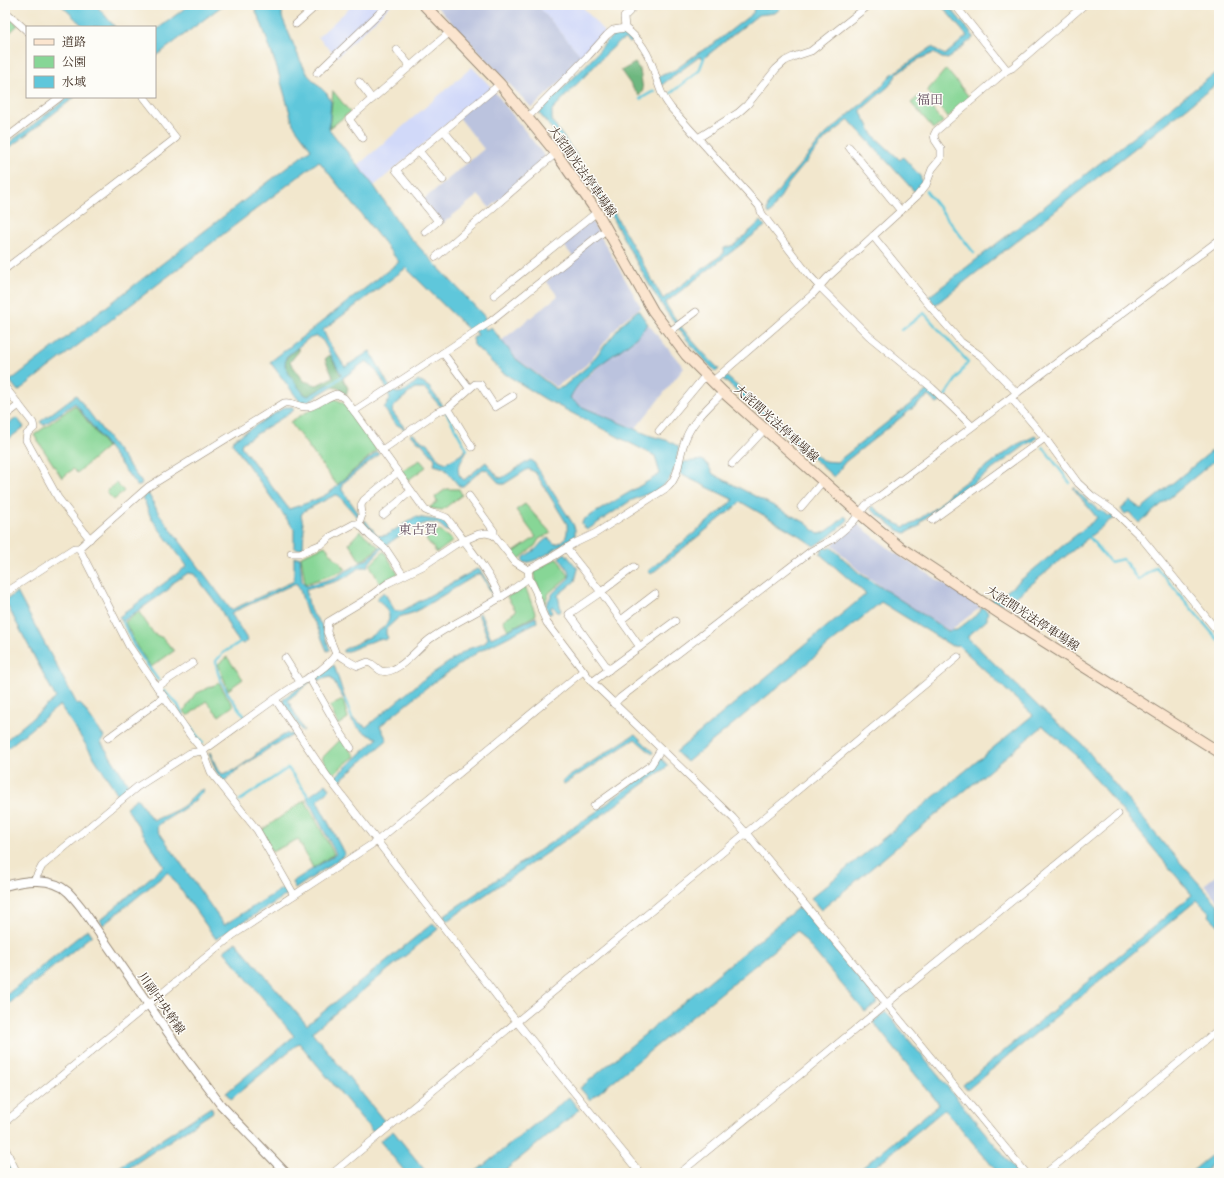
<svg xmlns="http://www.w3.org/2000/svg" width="1224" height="1178" font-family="'Libre Caslon Text','Noto Serif JP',serif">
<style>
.built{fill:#d1d9f9}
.industrial{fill:#bbc3de}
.green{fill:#87d696;stroke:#61805a}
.forest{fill:#6db77f;stroke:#54704e}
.water{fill:#5fc7db;stroke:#4d787c}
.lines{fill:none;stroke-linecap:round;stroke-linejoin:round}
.stream{stroke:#5fc7db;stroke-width:2.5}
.canal{stroke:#5fc7db;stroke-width:8}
.minor-casing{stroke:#968876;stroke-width:8}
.tertiary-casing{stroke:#968876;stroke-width:10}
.secondary-casing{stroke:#968876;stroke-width:12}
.minor{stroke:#fff;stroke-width:7}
.tertiary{stroke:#fff;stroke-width:8}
.secondary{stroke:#fbe5cf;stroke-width:10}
.labels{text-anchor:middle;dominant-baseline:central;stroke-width:3;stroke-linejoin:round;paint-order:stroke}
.street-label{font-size:12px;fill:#3b2a1e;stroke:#fdfcf7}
.neighbourhood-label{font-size:13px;fill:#675262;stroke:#fdfcf7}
</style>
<rect width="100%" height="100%" fill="#fdfcf7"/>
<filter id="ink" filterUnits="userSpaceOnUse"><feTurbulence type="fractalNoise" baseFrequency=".025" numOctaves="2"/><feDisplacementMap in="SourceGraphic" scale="8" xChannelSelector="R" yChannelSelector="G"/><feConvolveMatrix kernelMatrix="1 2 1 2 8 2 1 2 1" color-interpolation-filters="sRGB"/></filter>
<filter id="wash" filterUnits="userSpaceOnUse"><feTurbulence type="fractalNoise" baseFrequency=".012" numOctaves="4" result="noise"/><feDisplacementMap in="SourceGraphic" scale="16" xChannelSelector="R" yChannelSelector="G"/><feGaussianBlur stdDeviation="0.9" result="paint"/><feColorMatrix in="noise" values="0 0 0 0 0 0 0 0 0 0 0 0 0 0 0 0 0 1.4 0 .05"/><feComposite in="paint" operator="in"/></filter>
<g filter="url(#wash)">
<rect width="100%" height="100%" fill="#f2e7cd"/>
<g class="built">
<path d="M353,5H391L337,57L318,37Z"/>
<path d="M537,5H581L606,34L584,59Z"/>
<path d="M472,67L491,87L374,186L357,166Z"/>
</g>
<g class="industrial">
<path d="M435,5H537L584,59L532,108Z"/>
<path d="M491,87L546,158L490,208L478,195L442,224L423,200L484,149L458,116Z"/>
<path d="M591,220L641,307L623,320L586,365L556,387L516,359L501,341L558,296L546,281L575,259L562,243Z"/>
<path d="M648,324L684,368L635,429L580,406L570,398L574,389L601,364L633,340Z"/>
<path d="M856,523L895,553L981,607L949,631L890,593L858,570L832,545Z"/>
<path d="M1219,873V902L1204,885Z"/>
</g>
<g class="green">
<path d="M5,14L18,25L5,37Z"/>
<path d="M946,69L970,98L948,117L927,91Z"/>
<path d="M333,91L350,112L329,129Z"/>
<path d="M920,95L943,122L934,129L911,103Z"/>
<path d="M333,398L344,403L377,450L337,485L290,422C304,413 318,406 333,398Z"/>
<path d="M75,405L107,447L77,473L73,469L62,478L34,435Z"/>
<path d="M420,460L426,467L408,480L401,471Z"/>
<path d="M116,483L124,491L114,500L106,492Z"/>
<path d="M446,489H459L462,495L442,510L429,508L437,502L435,497Z"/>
<path d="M525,504L551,533L539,539L535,546L518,560L511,554L536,537L516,510Z"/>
<path d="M439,530L453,541L437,553L426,539Z"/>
<path d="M360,531L379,547L368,557L360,561L349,543Z"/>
<path d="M325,546L335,558L346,569L335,574L305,584L301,556Z"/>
<path d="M384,551L398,574L380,584L370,565Z"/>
<path d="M557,558L569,576L549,593L544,604L533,572Z"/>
<path d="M525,586L536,615L508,630L503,620L516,611L507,597Z"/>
<path d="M139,612L154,634L163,638L174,651L151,667L137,647L125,622Z"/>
<path d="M227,657L243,679L228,690L218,664Z"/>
<path d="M219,683L233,706L219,716L206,701L188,716L184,711L195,694Z"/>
<path d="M343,700L348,718L338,725L330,706Z"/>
<path d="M341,739L355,756L332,775L322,758Z"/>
<path d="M305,800L334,854L313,868L298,839L272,852L262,830Z"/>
</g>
<g class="forest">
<path d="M635,63L640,70L643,90L639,96L621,71Z"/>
<path d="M298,348L299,351L290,362L304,381L317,385L333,377L325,359L330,355L348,388L346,395L338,388L331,387L328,385L308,396C299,392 282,369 286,359C288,355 294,351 298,348Z"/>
</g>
<g class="water">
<path d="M61,5H96L115,27H84Z"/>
<path d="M189,5H223L155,57V31Z"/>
<path d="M253,5H282V17L300,60L308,75L327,94L331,102L329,129L374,186L405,232L484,316L486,321L482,324L486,330L491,327L516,359L556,389L563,387L588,366L624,322L638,310L648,324C643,330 638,336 633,340C612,358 582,372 570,398L580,406L651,436L669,441L679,447L676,461L683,463L684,462L702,460L708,465L713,474L806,523L818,534C827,534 838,522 845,516L848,520L827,538L814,546L798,535L741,502L651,574L648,571L734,500L680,474L681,468L675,467C670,482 664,485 651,494L649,493L630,501L587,530L582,524L583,520L660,474L655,456L545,399L502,372L474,345L473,338L478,335L473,329L470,331L406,268L323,330L329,343L345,367L370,351L388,384L396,393L404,392L418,380L429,387L443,406H440L425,389H414L395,405L392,411L406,430L394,423L384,408L390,399C388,388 376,367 366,361L343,378L323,341L317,336L308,339L286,357L285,365L290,376L304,394L308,396L329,384L331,387L307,402L301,403L270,362L399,262L319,161L18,391L10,381L311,149L293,124L277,68L262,25Z"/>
<path d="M752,5H758C767,13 775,5 784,5L775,13L758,15L704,58L699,57L664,83L661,87L658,77L675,70L698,53L712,45L753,13L754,7Z"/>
<path d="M941,5H948L974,37L948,59L942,58L934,53L919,59L898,73L889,86L861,110V113L867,123L873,135L900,160L903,157L920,176L922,182L915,192L849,120L826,138L789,183L770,214H769L767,211L768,204L787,180L825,135L879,89L891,75L932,47L945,55L967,36Z"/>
<path d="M624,33L632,38V42L629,43L625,39L620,41L605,55L552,110V121L572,149L609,204L663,299L724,253V248L734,245L761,221L765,226L665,303C680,328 698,348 719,369L716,372C701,357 688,342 676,325C648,288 628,244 604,204C585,172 563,142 539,113L593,58L607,41L614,35Z"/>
<path d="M1219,70V82L935,305L929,296L935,292Z"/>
<path d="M69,97H75L5,151V146Z"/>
<path d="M726,376L823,461L837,462L928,390L942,401L937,404L928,396L845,462L834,477L723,379Z"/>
<path d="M76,395L142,483L140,486H137L75,403L44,425L40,422Z"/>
<path d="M285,407H294L293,411L242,443L241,446L289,509C304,504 329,497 339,484L377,452L379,454L342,484V490L359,514L357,517L338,495H335L304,511L301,515L304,528L303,548L297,549L294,547V529L232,443L233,440Z"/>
<path d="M17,418L24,427L5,442V426Z"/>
<path d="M412,433L423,442L428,443L439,460L446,463L462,454L465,450H467L458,468L459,475L464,480L486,462L498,477L502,478L530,460L533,461L573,524L575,529V536C559,545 544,560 524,563L522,560C525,555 531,553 536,549C541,544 541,542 548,538L555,544C566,542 568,535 567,524L535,472L528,469L504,484H500L487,470L483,469L463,486H459L444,468L434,465L435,459L422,444L410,435Z"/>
<path d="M1035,436L1037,438L1031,443L1030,442L920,522L921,525L905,533L898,530L870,509L872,506L888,519L903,527L912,524L938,506L950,493L1016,445Z"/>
<path d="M1219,445V457L1139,523L1129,512L1124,514L1121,509L1130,501L1141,509Z"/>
<path d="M1074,487L1080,494L1098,510H1101L1108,516L1113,515L1115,518L1109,521L1007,604L1004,603L995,605L989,601L993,599L1002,598L1001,596L1097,518L1073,488Z"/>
<path d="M148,493L158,512L231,610L294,581V557H300L302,581L306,586L336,577L365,560L368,559L384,544L375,537L364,523L365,520L378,536L387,535L415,517L444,521L453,531H447C443,528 439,523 434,523C416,520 374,551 367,567C358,566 351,574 344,578C335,583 316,586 306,589L310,610L321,624L330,650L327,651L316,624L307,614L300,590L296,583L231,613L248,641L243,644C232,638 226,617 219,607C211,595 202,585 194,574L188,573L173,583L169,589L122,622L119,617L187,566L151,518L143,497Z"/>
<path d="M825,547L827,549L831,547L859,573L948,631L957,630L980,612L982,607L988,612L987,615V620L968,636V638L1040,708L1082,744L1163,843L1219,906V926L1209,916L1210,913L1197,900L967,1090L963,1085L1192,895L1074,753L1043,726L821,910L811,898L1033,715L958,645L952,646L881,602L687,762L676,752L866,594L820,554L823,552L821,549Z"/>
<path d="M565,553L578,569L575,581L558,595L561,611L559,613L552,606L551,608L552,613L550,614L548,613L546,605L553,593L569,578L570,573L559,557Z"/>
<path d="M477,569L480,570L495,594L494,599L482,605L481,604L492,597V594L481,574H478L415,612L399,617L386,629V634L388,638L386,640L378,639L346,652H343V650C354,644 391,630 389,616C388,610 381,603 377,598L384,592L395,611H402Z"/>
<path d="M17,592L77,704L80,703L104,737L101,742L130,787L119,796L60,705L5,750V741L56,698L5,601Z"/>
<path d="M480,613L491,638L536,617L537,622L478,652L427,687L380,726L387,740L339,781L336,776L377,739V738C365,734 358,729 351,719L352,718L366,727L418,684L420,682L468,649L485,643L488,638L478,614Z"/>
<path d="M334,665L345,699L343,698L331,677L310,682L288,700L304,731H302L283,702L284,698Z"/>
<path d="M287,733L289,735L294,733L295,734L271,747L240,768L223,782L216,771L209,753L210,752L217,768L222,774L235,770L255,756L256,753Z"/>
<path d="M635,734L653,752L652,754L635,739L564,784L562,781Z"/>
<path d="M660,757L668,766L602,815L447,921L443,916L599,810L660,763L658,759Z"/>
<path d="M326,784L330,789L317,801L345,855L295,889L292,882L336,854L307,798Z"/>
<path d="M204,789C199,802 169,817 158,825L157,829L224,925L283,888L288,894L216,939L168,872L103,925L100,920L164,866L126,807L137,798L151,818L155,820C166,814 181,810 189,801C194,796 196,791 204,789Z"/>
<path d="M800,906L878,1002L865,1012L797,931L590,1100L580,1088Z"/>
<path d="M433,923L438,929L312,1032L385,1122L373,1132L299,1043L231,1099L226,1093L294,1036L224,951L236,942L307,1025Z"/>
<path d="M88,929L92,935L5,1007V996Z"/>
<path d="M886,1012L1018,1173H998L945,1109L867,1173H856L939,1104L873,1022Z"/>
<path d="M569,1097L579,1110L502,1173H474Z"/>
<path d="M211,1107L213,1112L121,1173H110Z"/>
<path d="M393,1131L427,1173H406L380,1141Z"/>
<path d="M1219,1149V1159L1201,1173H1190Z"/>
</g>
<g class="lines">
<g class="stream">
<path d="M671,93L699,71L704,58"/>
<path d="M640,99L654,91"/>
<path d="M926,191L974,253"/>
<path d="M902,330L924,313L968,362L945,396"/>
<path d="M330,386L342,376"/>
<path d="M446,412L467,450"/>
<path d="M1043,447L1070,483"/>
<path d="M1089,537L1110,562L1123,559L1138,580L1156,567L1218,640"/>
<path d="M123,622L134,646L158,680"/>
<path d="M240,642L223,653L216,661C216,680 234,702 245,717"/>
<path d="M164,691L178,705L185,721L203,743"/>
<path d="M345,699L352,718"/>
<path d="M239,801L288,768L309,797"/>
</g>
<path class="canal" d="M5,1165L9,1173"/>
</g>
</g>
<g filter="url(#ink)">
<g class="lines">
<g class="minor-casing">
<g id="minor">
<path d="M955,5L1007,70"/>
<path d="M5,11L27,31"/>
<path d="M296,24L317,5"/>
<path d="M625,28L624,17L636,5"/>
<path d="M397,50L410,66"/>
<path d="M317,73L388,5"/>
<path d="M359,82L372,99"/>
<path d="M528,117L588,56L607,35L613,30L625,28C640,39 650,56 655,74C660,89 661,95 671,108L759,206L762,214L808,274L820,287L869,336L932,388L972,426"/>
<path d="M444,131L468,160"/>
<path d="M363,138L349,119L450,32"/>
<path d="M698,138L738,113L747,105L776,69L785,61L793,57L811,51L869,5"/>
<path d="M5,139L60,97"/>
<path d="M849,147L901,211"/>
<path d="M419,151L443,180"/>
<path d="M425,232L438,221L396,170L500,84"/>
<path d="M873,236L928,304L961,342L981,356L1017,393"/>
<path d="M436,257L556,153"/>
<path d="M5,269L176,138L144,97"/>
<path d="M494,295L597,212"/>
<path d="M668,333L696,312"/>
<path d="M443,353L469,388"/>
<path d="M712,382L812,295L827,278L917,196L926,185L932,169L941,158V149L935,140L934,135L936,131L1007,70L1012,68L1084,5"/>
<path d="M5,387L33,423L34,428L27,434L26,440L58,498L90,539"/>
<path d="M1011,398L1045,438L1078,483L1092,496L1114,511L1140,536L1219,633"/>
<path d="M448,408L472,447"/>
<path d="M354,411L490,322L607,229"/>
<path d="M5,416L19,405"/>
<path d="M659,431L705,376"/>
<path d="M382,450L437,412L448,408L475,384H480L495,407L513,396"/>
<path d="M732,464L764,430"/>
<path d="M469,496L494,531V535"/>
<path d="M801,507L823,481"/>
<path d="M383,515L411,491"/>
<path d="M932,520L1045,438"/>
<path d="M359,524L370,536L385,548L403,575"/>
<path d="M79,548L129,646L190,735L203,751L211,772L218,781L257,830L294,895"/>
<path d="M566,548L601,592L640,647"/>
<path d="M291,553H300L322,544L330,537L354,524H359L362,515L361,505L364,500L398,472"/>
<path d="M528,570L554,556L573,544L596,533L668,487C681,474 678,455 686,438C693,420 710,406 723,392"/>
<path d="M529,578C517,586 506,595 493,602C472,615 450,625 430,639C418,648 404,667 389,671C378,674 377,665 368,662L358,666C350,663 344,657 336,654L327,632L328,622L363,601L388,583L423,566L456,544L479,534L486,533L494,535L515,562L528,570L529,578L536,592L542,612L547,623L592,682L733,818L746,833L1026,1173"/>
<path d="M5,593L74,548H79L148,487L284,403C292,401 299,408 308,407C317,406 327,396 337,394L344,398L354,411L425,510C432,514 440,514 447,518C463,540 491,573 500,598"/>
<path d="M621,620L655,594"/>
<path d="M285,658L300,682"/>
<path d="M609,670L569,614L601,592L634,567"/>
<path d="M309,677L341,733L351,748"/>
<path d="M592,682L675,621"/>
<path d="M157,687L193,663"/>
<path d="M275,699L327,776L516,1021L640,1173"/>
<path d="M614,704L620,698L811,551L833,539L853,522L866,505L880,496L919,467L1219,240"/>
<path d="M108,738L164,697"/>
<path d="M594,806L651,765L661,749"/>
<path d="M34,881L42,866L137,787L190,753L203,751C231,731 259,710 288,690C305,679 325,671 336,654"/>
<path d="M5,1122L233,935L377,841L583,671"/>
<path d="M5,1148L17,1173"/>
<path d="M333,1173L746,833L958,657"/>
<path d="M680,1173L1118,814"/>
<path d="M1046,1173L1219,1029"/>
</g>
</g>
<g class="tertiary-casing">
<path id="tertiary" d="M5,886C25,880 52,877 68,892C73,897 77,902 81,907L187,1060L221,1105L286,1173"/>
</g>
<g class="secondary-casing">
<path id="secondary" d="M424,5L500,84L556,153L597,212L653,311L686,355L723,392L860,514L901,548L1002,615L1219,752"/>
</g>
<use href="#minor" class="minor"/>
<use href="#tertiary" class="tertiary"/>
<use href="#secondary" class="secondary"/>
</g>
</g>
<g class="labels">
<g class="street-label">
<text transform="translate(583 171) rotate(55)">大詫間光法停車場線</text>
<text transform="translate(777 423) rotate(42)">大詫間光法停車場線</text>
<text transform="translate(1033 618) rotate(33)">大詫間光法停車場線</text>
<text transform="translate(162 1003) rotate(55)">川副中央幹線</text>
</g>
<g class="neighbourhood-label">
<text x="930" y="99">福田</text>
<text x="418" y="529">東古賀</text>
</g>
</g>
<rect width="1224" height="1178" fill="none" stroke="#fdfcf7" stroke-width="20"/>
<rect x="26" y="26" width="130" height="72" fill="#fdfcf7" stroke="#afa8a0"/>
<rect x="34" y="39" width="20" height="6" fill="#fbe5cf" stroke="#afa8a0"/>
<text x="62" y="46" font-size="12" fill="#3b2a1e">道路</text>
<rect x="34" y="56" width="20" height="12" fill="#87d696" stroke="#afa8a0"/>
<text x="62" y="66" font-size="12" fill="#3b2a1e">公園</text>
<rect x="34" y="76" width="20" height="12" fill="#5fc7db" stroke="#afa8a0"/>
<text x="62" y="86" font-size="12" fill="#3b2a1e">水域</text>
</svg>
